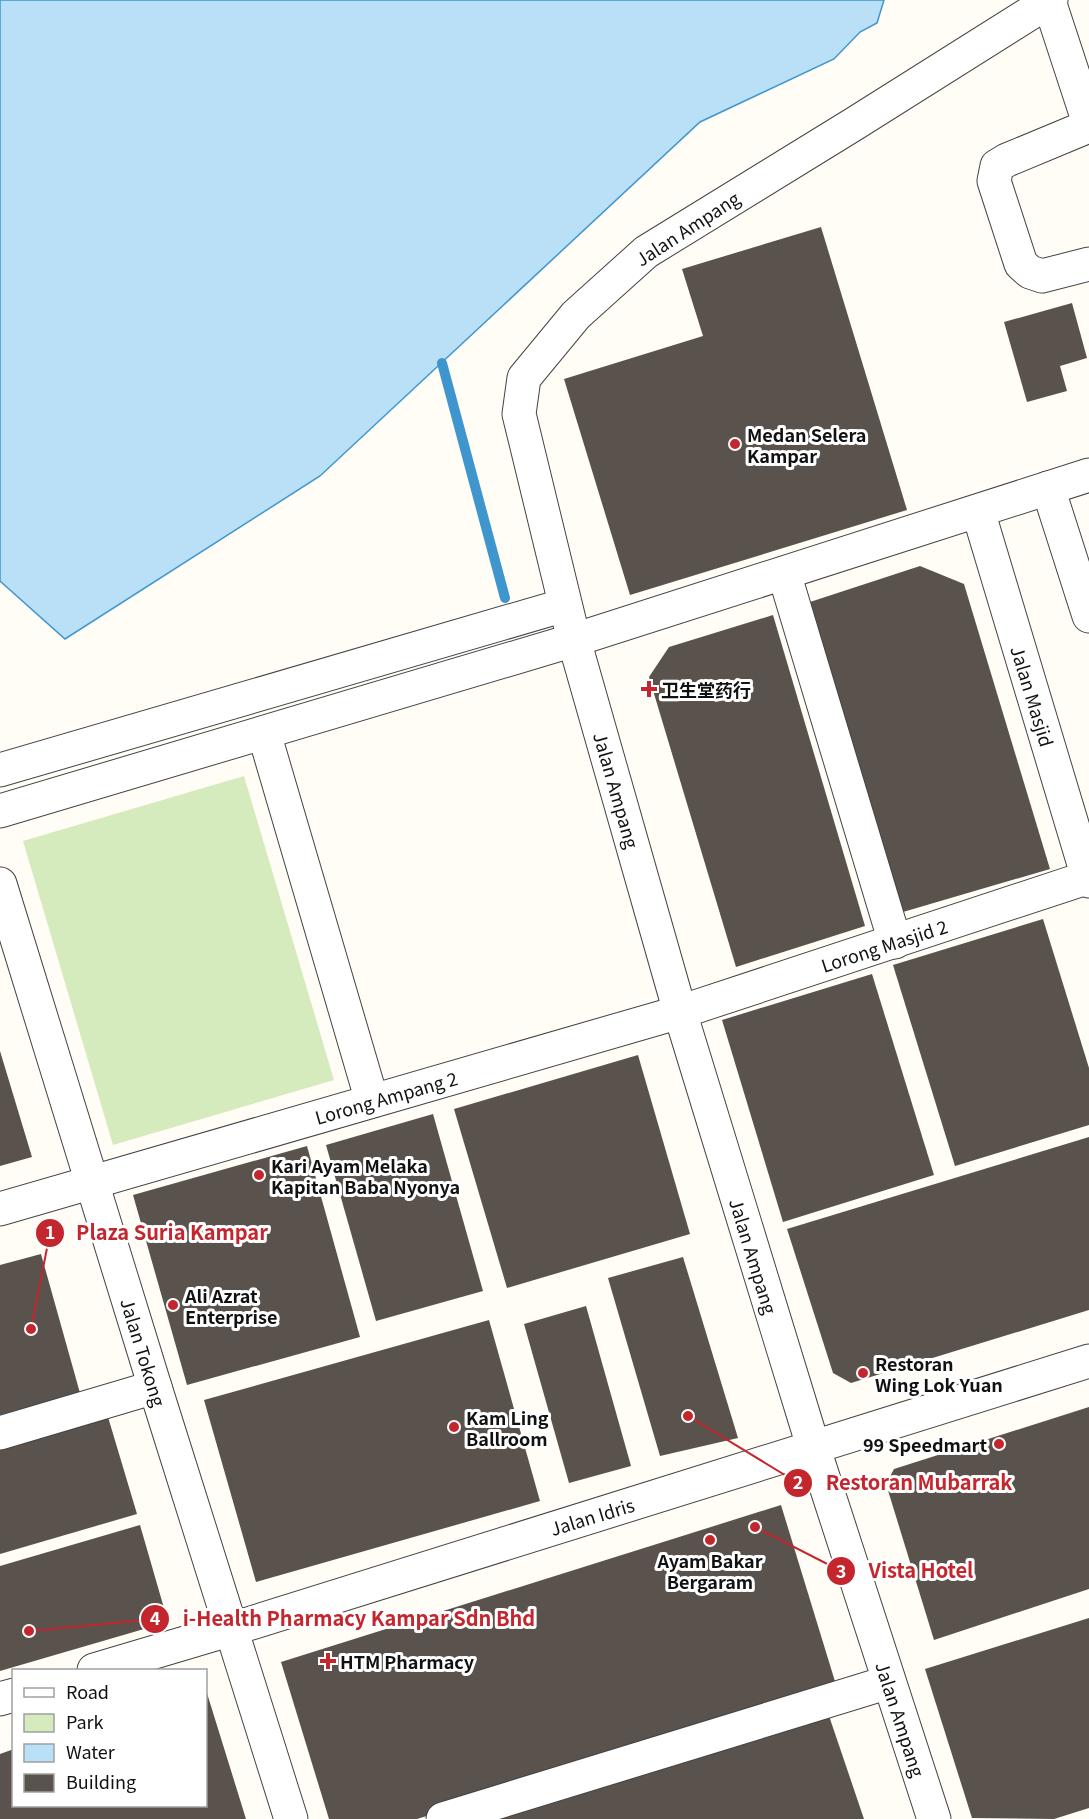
<svg xmlns="http://www.w3.org/2000/svg" width="1089" height="1819" font-family="Georgia,'Noto Sans SC',serif">
<style>
.green{fill:#d5ebbd}
.water{fill:#b9e0f7;stroke:#3f96cf;stroke-width:1.5}
.lines{fill:none;stroke-linecap:round;stroke-linejoin:round}
.stream{stroke:#3f96cf;stroke-width:10}
.building{fill:#5a524d}
.minor-casing{stroke:#444;stroke-width:35}
.minor{stroke:#fff;stroke-width:33}
.poi-dot{fill:#c4262e;stroke:#fff;stroke-width:2}
.labels{text-anchor:middle;dominant-baseline:central;stroke-width:6;stroke-linejoin:round;paint-order:stroke}
.street-label{font-size:18px;fill:#111;stroke:#fff}
.poi-label{font-size:18px;font-weight:bold;fill:#111;stroke:#fff;text-anchor:start}
.leader{fill:none;stroke:#c4262e;stroke-width:2}
.callout-dot{fill:#c4262e;stroke:#fff;stroke-width:2}
.mark-label{font-size:18px;text-anchor:middle;font-weight:bold;fill:#fff}
.callout-label{font-size:20px;text-anchor:middle;font-weight:bold;fill:#c4262e;stroke:#fff;stroke-width:6;stroke-linejoin:round;paint-order:stroke}
</style>
<rect width="100%" height="100%" fill="#fffdf5"/>
<path class="green" d="M244,776L334,1080L113,1145L23,841Z"/>
<path class="water" d="M0,0H884L877,23L860,32L834,59L700,122L320,476L65,639L0,581Z"/>
<g class="lines">
<path class="stream" d="M442,363L505,598"/>
</g>
<g class="building">
<path d="M821,227L907,510L630,595L564,379L703,336L682,269Z"/>
<path d="M1072,303L1087,358L1060,366L1067,391L1027,402L1004,322Z"/>
<path d="M920,566L964,584L1050,869L903,912L810,602Z"/>
<path d="M773,615L865,926L736,967L649,677L669,647Z"/>
<path d="M1043,919L1089,1068V1125L955,1166L893,965Z"/>
<path d="M872,974L934,1175L783,1222L722,1020Z"/>
<path d="M0,1051L32,1157L0,1166Z"/>
<path d="M638,1055L690,1234L507,1288L454,1109Z"/>
<path d="M433,1114L483,1291L376,1321L326,1145Z"/>
<path d="M1089,1137V1310L851,1383L833,1373L787,1229Z"/>
<path d="M307,1146L360,1337L187,1385L133,1195Z"/>
<path d="M41,1254L80,1393L0,1415V1265Z"/>
<path d="M683,1257L738,1438L660,1456L608,1278Z"/>
<path d="M586,1306L631,1466L569,1483L524,1324Z"/>
<path d="M489,1320L540,1501L256,1582L204,1400Z"/>
<path d="M1089,1407V1589L934,1640L886,1484L894,1469Z"/>
<path d="M108,1417L137,1514L0,1554V1449Z"/>
<path d="M781,1505L837,1688L417,1819H329L281,1662Z"/>
<path d="M140,1525L168,1622L0,1671V1566Z"/>
<path d="M1089,1618V1808L1054,1819L972,1818L925,1669Z"/>
<path d="M206,1690L246,1819H0V1754L14,1749V1806H206Z"/>
<path d="M826,1707L864,1819H472Z"/>
</g>
<g class="lines">
<g class="minor-casing">
<g id="minor">
<path d="M1049,1L1089,123"/>
<path d="M1089,126L1007,160L997,166L994,181L1021,264L1030,272L1042,276L1089,264"/>
<path d="M1048,488L1089,616"/>
<path d="M978,511L1089,881"/>
<path d="M784,573L895,942"/>
<path d="M264,733L372,1101"/>
<path d="M0,770L565,605"/>
<path d="M0,811L574,640L1089,475"/>
<path d="M0,884L155,1387L291,1819"/>
<path d="M0,1209L680,1012L1089,877"/>
<path d="M0,1433L155,1387"/>
<path d="M94,1670L232,1629L1089,1361"/>
<path d="M0,1699L14,1695"/>
<path d="M443,1819L889,1682"/>
<path d="M934,1819L813,1446L680,1012L574,640L519,414L524,378L576,315L646,252L854,124L1051,0"/>
</g>
</g>
<use href="#minor" class="minor"/>
</g>
<g class="poi-dot">
<circle cx="735" cy="444" r="6"/>
<path d="M646 680h6v6h6v6h-6v6h-6v-6h-6v-6h6z"/>
<circle cx="259" cy="1175" r="6"/>
<circle cx="173" cy="1305" r="6"/>
<circle cx="863" cy="1373" r="6"/>
<circle cx="454" cy="1427" r="6"/>
<circle cx="999" cy="1444" r="6"/>
<circle cx="710" cy="1540" r="6"/>
<path d="M325 1652h6v6h6v6h-6v6h-6v-6h-6v-6h6z"/>
</g>
<g class="labels">
<g class="street-label">
<text transform="translate(687 228) rotate(-33)">Jalan Ampang</text>
<text transform="translate(1033 696) rotate(73)">Jalan Masjid</text>
<text transform="translate(617 790) rotate(74)">Jalan Ampang</text>
<text transform="translate(884 945) rotate(-18)">Lorong Masjid 2</text>
<text transform="translate(386 1097) rotate(-16)">Lorong Ampang 2</text>
<text transform="translate(754 1256) rotate(73)">Jalan Ampang</text>
<text transform="translate(144 1352) rotate(73)">Jalan Tokong</text>
<text transform="translate(592 1516) rotate(-17)">Jalan Idris</text>
<text transform="translate(901 1719) rotate(72)">Jalan Ampang</text>
</g>
<g class="poi-label">
<text x="747" y="434">Medan Selera<tspan x="747" dy="21">Kampar</tspan></text>
<text x="661" y="689">卫生堂药行</text>
<text x="271" y="1165">Kari Ayam Melaka<tspan x="271" dy="21">Kapitan Baba Nyonya</tspan></text>
<text x="185" y="1295">Ali Azrat<tspan x="185" dy="21">Enterprise</tspan></text>
<text x="875" y="1363">Restoran<tspan x="875" dy="21">Wing Lok Yuan</tspan></text>
<text x="466" y="1417">Kam Ling<tspan x="466" dy="21">Ballroom</tspan></text>
<text x="987" y="1444" text-anchor="end">99 Speedmart</text>
<text x="710" y="1560" text-anchor="middle">Ayam Bakar<tspan x="710" dy="21">Bergaram</tspan></text>
<text x="340" y="1661">HTM Pharmacy</text>
</g>
</g>
<path class="leader" d="M31 1329L50 1233M688 1416L798 1483M755 1527L841 1571M29 1631L155 1619"/>
<g class="callout-dot">
<circle cx="31" cy="1329" r="6"/>
<circle cx="688" cy="1416" r="6"/>
<circle cx="755" cy="1527" r="6"/>
<circle cx="29" cy="1631" r="6"/>
<circle cx="50" cy="1233" r="15"/>
<circle cx="798" cy="1483" r="15"/>
<circle cx="841" cy="1571" r="15"/>
<circle cx="155" cy="1619" r="15"/>
</g>
<g class="mark-label">
<text x="50" y="1239">1</text>
<text x="798" y="1489">2</text>
<text x="841" y="1578">3</text>
<text x="155" y="1625">4</text>
</g>
<g class="callout-label">
<text x="172" y="1240">Plaza Suria Kampar</text>
<text x="919" y="1490">Restoran Mubarrak</text>
<text x="921" y="1578">Vista Hotel</text>
<text x="359" y="1626">i-Health Pharmacy Kampar Sdn Bhd</text>
</g>
<rect x="12" y="1669" width="195" height="138" fill="#ffffff" stroke="#a0a0a0" stroke-width="1.5"/>
<rect x="24" y="1688" width="30" height="9" fill="#ffffff" stroke="#a0a0a0" stroke-width="1.5"/>
<text x="66" y="1699" font-size="18" fill="#111111">Road</text>
<rect x="24" y="1714" width="30" height="18" fill="#d5ebbd" stroke="#a0a0a0" stroke-width="1.5"/>
<text x="66" y="1729" font-size="18" fill="#111111">Park</text>
<rect x="24" y="1744" width="30" height="18" fill="#b9e0f7" stroke="#a0a0a0" stroke-width="1.5"/>
<text x="66" y="1759" font-size="18" fill="#111111">Water</text>
<rect x="24" y="1774" width="30" height="18" fill="#5a524d" stroke="#a0a0a0" stroke-width="1.5"/>
<text x="66" y="1789" font-size="18" fill="#111111">Building</text>
</svg>
